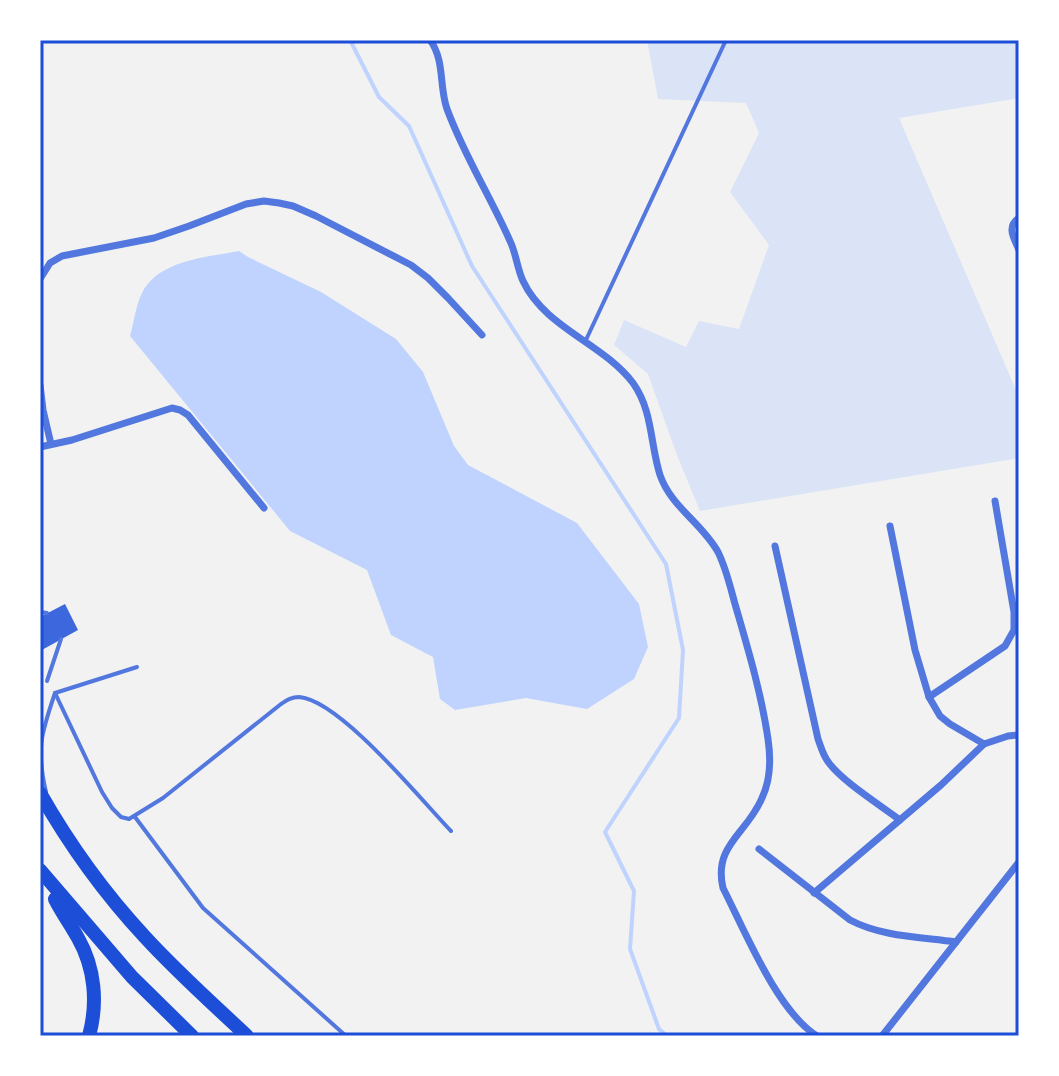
<svg xmlns="http://www.w3.org/2000/svg" width="1059" height="1076" font-family="Ubuntu,sans-serif">
<style>
.green{fill:#dbe4f7}
.water{fill:#bfd3fe}
.lines{fill:none;stroke-linecap:round;stroke-linejoin:round}
.stream{stroke:#bfd3fe;stroke-width:4}
.building{fill:#3d67dc}
.service{stroke:#5277de;stroke-width:4}
.minor{stroke:#5277de;stroke-width:7}
.motorway{stroke:#1d4ed8;stroke-width:14}
.neatline{fill:none;stroke:#1d4ed8;stroke-width:3}
</style>
<rect width="100%" height="100%" fill="#f2f2f2"/>
<path class="green" d="M647,40H1019V98L899,118L1019,397V458L700,511L678,458L648,374L614,345L624,320L686,347L699,321L739,329L769,245L730,192L759,133L746,103L658,99Z"/>
<path class="water" d="M239,251L248,257L321,292L396,339L423,372L454,446L468,465L577,523L639,604L648,647L634,679L587,709L526,698L455,710L440,699L433,657L391,635L367,570L290,531L130,336C134,322 136,305 142,293C158,260 208,257 239,251Z"/>
<g class="lines">
<path class="stream" d="M350,40L379,97L409,126L472,266L666,564L683,650L679,718L605,832L634,891L630,949L659,1029L667,1036"/>
</g>
<path class="building" d="M65,604L78,630L40,651V617Z"/>
<g class="lines">
<g class="service">
<path d="M585,342L726,40"/>
<path d="M40,612L47,613"/>
<path d="M47,681L61,639"/>
<path d="M55,693L102,792L112,808L121,817L129,819L163,798L281,704C287,700 291,697 299,697C340,700 421,800 451,831"/>
<path d="M55,693L137,667"/>
<path d="M46,792C36,749 41,734 55,693"/>
<path d="M135,817L203,908L346,1036"/>
</g>
<g class="minor">
<path d="M430,40C445,60 439,87 447,109C464,155 490,196 510,241C516,253 517,268 523,281C545,328 603,343 633,383C653,411 650,444 660,475C671,507 702,523 718,552C726,568 730,586 735,604C748,649 761,692 768,739C771,759 771,779 762,798C747,834 713,845 723,888C745,931 777,1011 817,1036"/>
<path d="M1019,218C1006,227 1014,238 1019,250"/>
<path d="M40,279L50,263L62,256L154,238L189,226L246,204L264,201L279,203L293,206L316,216L411,265L428,278L448,298L482,335"/>
<path d="M40,385L43,410L51,444"/>
<path d="M40,447L72,440L172,408L180,410L188,415L264,508"/>
<path d="M890,526L915,650L929,697L940,716L950,724L984,744L1008,736L1019,735"/>
<path d="M775,546L818,739C821,747 823,756 829,763C842,781 880,805 900,820"/>
<path d="M929,697L1005,646L1014,630V612L995,501"/>
<path d="M759,849L850,920C882,937 921,937 956,942"/>
<path d="M814,893L941,785L984,744"/>
<path d="M882,1036L1019,862"/>
</g>
<g class="motorway">
<path d="M40,793C69,844 105,894 145,937C177,972 213,1004 247,1036"/>
<path d="M40,870L132,977L192,1036"/>
<path d="M55,899C62,913 71,925 78,938C95,968 98,1003 89,1036"/>
</g>
</g>
<rect width="1059" height="1076" fill="none" stroke="#ffffff" stroke-width="84"/>
<rect x="42" y="42" width="975" height="992" class="neatline"/>
</svg>
